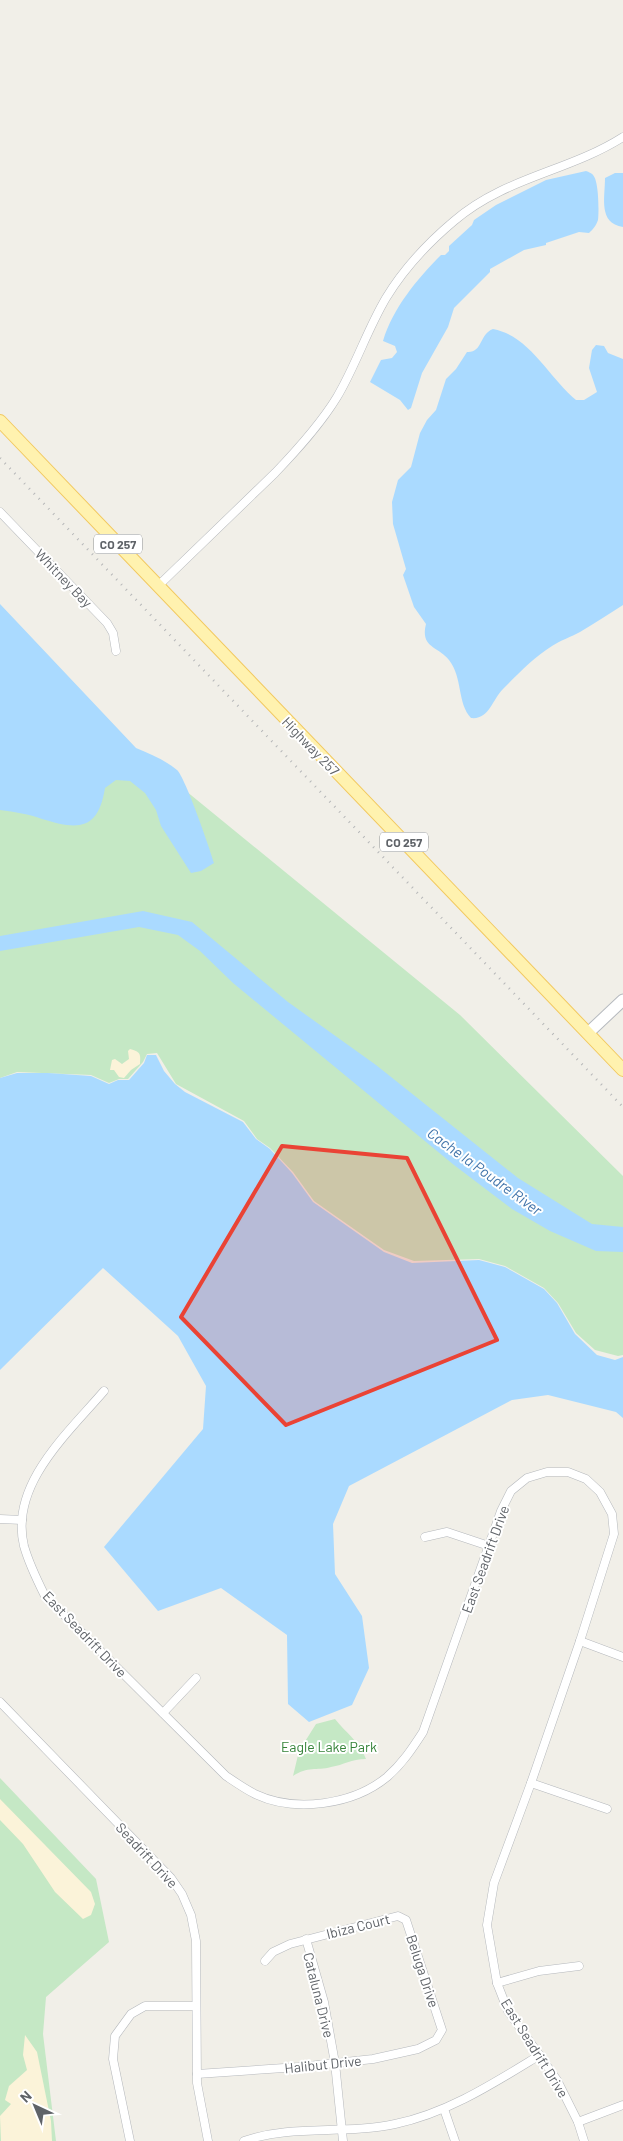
<svg xmlns="http://www.w3.org/2000/svg" width="623" height="2141" font-family="Barlow,sans-serif">
<style>
.green{fill:#c5e8c5}
.sand{fill:#fbf3d9}
.water{fill:#aadaff}
.lines{fill:none;stroke-linecap:round;stroke-linejoin:round}
.street-casing{stroke:#b5b8bc;stroke-width:9}
.secondary-casing{stroke:#b6babf;stroke-width:13}
.primary-casing{stroke:#f2c960;stroke-width:14}
.street{stroke:#fff;stroke-width:8}
.secondary{stroke:#fff;stroke-width:11}
.primary{stroke:#fff2af;stroke-width:12}
.rail{stroke:#b6b7b8;stroke-width:2.5;stroke-dasharray:1 6;stroke-linecap:butt}
.marked{fill:#ea4335;fill-opacity:0.2;stroke:#ea4335;stroke-width:4;stroke-linejoin:round}
.labels{text-anchor:middle;dominant-baseline:central;stroke-width:4;stroke-linejoin:round;paint-order:stroke}
.shield{fill:#fff;stroke:#8f9295;stroke-width:1}
.shield-label{font-size:12px;font-weight:bold;fill:#5f6368}
.street-label{font-size:14px;fill:#5f6368;stroke:#fff}
.park-label{font-size:14px;fill:#348238;stroke:#fff}
.water-label{font-size:15px;font-style:italic;fill:#4174aa;stroke:#fff}
</style>
<rect width="100%" height="100%" fill="#f1efe8"/>
<g class="green">
<path d="M153,764L460,1015L623,1176V1355L618,1356L595,1350L576,1333L558,1303L544,1288L505,1266L479,1259L414,1261L384,1250L314,1201L293,1172L270,1148L257,1139L244,1121L176,1084L157,1053L147,1054L143,1062L128,1079H119L109,1083L91,1075L17,1072L0,1078V785Z"/>
<path d="M335,1719C346,1733 359,1741 366,1759C351,1759 344,1765 331,1767C316,1771 308,1766 293,1776L299,1751L316,1724Z"/>
<path d="M0,1778L96,1879L109,1942L46,1997L43,2034L56,2141H0Z"/>
</g>
<g class="sand">
<path d="M130,1049C140,1052 141,1053 140,1064L131,1070L124,1078L119,1077L114,1070H110L112,1060L115,1059L122,1064L129,1059L128,1051Z"/>
<path d="M0,1799L91,1892L95,1904L91,1915L83,1919L55,1892L23,1844L0,1820Z"/>
<path d="M25,2035L37,2052L51,2121L52,2141H1L0,2116L11,2104L5,2100L9,2086L27,2070L23,2055Z"/>
</g>
<g class="water">
<path d="M586,171C587,171 593,174 593,175C599,181 599,212 598,220C596,226 593,229 589,233L579,232L546,243V245L524,250L490,269V272L454,308L448,327L422,373L411,408L408,410L400,400L370,382L381,360L392,358L397,352L395,346L383,341C393,308 417,279 441,255H445L449,251V246L472,225L474,220L496,205L546,180Z"/>
<path d="M615,173H623V227C598,223 605,198 605,178Z"/>
<path d="M493,329C530,336 549,378 576,400H584L597,392L589,368L592,350L596,345L604,346L608,353L623,359V605C609,614 595,623 580,632C571,637 561,640 552,646C534,657 518,674 503,689C492,700 489,720 471,718C457,703 463,678 449,660C438,646 420,648 426,624L414,607L403,575L406,569L393,524L392,502L398,480L411,467L420,433L427,420L436,410L446,379L456,369L467,352C483,353 479,334 493,329Z"/>
<path d="M0,604L136,748C150,754 165,760 177,770C185,777 210,849 214,863L201,871L191,873L161,826L156,810L145,793L130,781L116,780L105,788C98,831 78,830 42,819C29,814 15,812 0,810Z"/>
<path d="M143,911L192,922L288,1002L376,1065L518,1178L592,1224L623,1227V1252L596,1251L550,1231L512,1209L454,1165L233,983L200,951L178,935L139,927L0,951V936Z"/>
<path d="M147,1055H156L164,1071L175,1084L185,1092L243,1122L256,1139L270,1149L292,1173L313,1202L384,1252L412,1263L479,1260L505,1267L544,1289L557,1303L575,1334L597,1355L615,1360L623,1357V1418L616,1412L548,1395L512,1400L349,1486L333,1524L335,1574L362,1616L369,1668L352,1705L309,1722L288,1704L287,1635L221,1588L158,1611L104,1547L203,1429L206,1386L178,1336L103,1268L0,1370V1078L17,1073H48L91,1076L109,1084L118,1080H129L144,1063Z"/>
</g>
<g class="lines">
<g class="street-casing">
<g id="street">
<path d="M0,512L107,623L113,633L116,651"/>
<path d="M158,586L275,473C297,450 320,425 337,397C356,365 367,330 386,298C403,270 429,242 454,221C505,177 568,172 623,137"/>
<path d="M104,1391C68,1433 9,1485 24,1546C29,1564 37,1580 45,1596L226,1776C235,1782 245,1789 255,1794C295,1813 353,1805 387,1777C402,1764 412,1749 423,1732L501,1511L511,1491L527,1478L547,1472H568L586,1479L600,1492L612,1514L614,1534L580,1641L531,1783L494,1883L487,1925L497,1983L508,2011L557,2080L578,2122L584,2141"/>
<path d="M0,1519L22,1520"/>
<path d="M425,1537L447,1532L489,1546"/>
<path d="M580,1641L623,1657"/>
<path d="M0,1702L171,1878L182,1894L191,1915L196,1941L197,2083L208,2141"/>
<path d="M163,1713L196,1678"/>
<path d="M531,1783L607,1809"/>
<path d="M306,1939L324,2002L335,2063L343,2141"/>
<path d="M497,1983L539,1971L579,1966"/>
<path d="M197,2074L299,2067L373,2059L418,2049L436,2040L442,2030L406,1920L398,1916L290,1944L273,1952L265,1961"/>
<path d="M444,2109L455,2141"/>
<path d="M578,2122L623,2105"/>
<path d="M130,2141L113,2059L115,2036L131,2014L145,2006H196"/>
<path d="M244,2141C292,2124 345,2135 395,2124C448,2113 494,2083 540,2055"/>
</g>
</g>
<g class="secondary-casing">
<path id="secondary" d="M588,1033L623,1000"/>
</g>
<g class="primary-casing">
<path id="primary" d="M0,421L623,1070"/>
</g>
<use href="#street" class="street"/>
<use href="#secondary" class="secondary"/>
<use href="#primary" class="primary"/>
<path class="rail" d="M0,458L623,1107"/>
</g>
<path class="marked" d="M282,1146L407,1158L497,1340L286,1425L181,1317Z"/>
<g class="labels">
<g class="shield">
<rect x="94" y="534.5" width="48" height="19" rx="4"/>
<rect x="380" y="832.5" width="48" height="19" rx="4"/>
</g>
<g class="shield-label">
<text x="118" y="544">CO 257</text>
<text x="404" y="842">CO 257</text>
</g>
<g class="street-label">
<text transform="translate(64 578) rotate(46)">Whitney Bay</text>
<text transform="translate(311 746) rotate(46)">Highway 257</text>
<text transform="translate(485 1559) rotate(-70)">East Seadrift Drive</text>
<text transform="translate(85 1634) rotate(46)">East Seadrift Drive</text>
<text transform="translate(147 1855) rotate(47)">Seadrift Drive</text>
<text transform="translate(358 1926) rotate(-14)">Ibiza Court</text>
<text transform="translate(423 1971) rotate(72)">Beluga Drive</text>
<text transform="translate(319 1995) rotate(76)">Cataluna Drive</text>
<text transform="translate(535 2048) rotate(58)">East Seadrift Drive</text>
<text transform="translate(323 2064) rotate(-6)">Halibut Drive</text>
</g>
<g class="park-label">
<text x="329" y="1746">Eagle Lake Park</text>
</g>
<g class="water-label">
<text transform="translate(485 1171) rotate(36)">Cache la Poudre River</text>
</g>
</g>
<g transform="translate(35 2106) rotate(316)" stroke="#ffffff" stroke-width="4" paint-order="stroke">
<path d="M0-4L9 19L0 12L-9 19Z" fill="#5f6368"/>
<text y="-8" font-size="14" font-weight="bold" text-anchor="middle" fill="#5f6368">N</text>
</g>
</svg>
